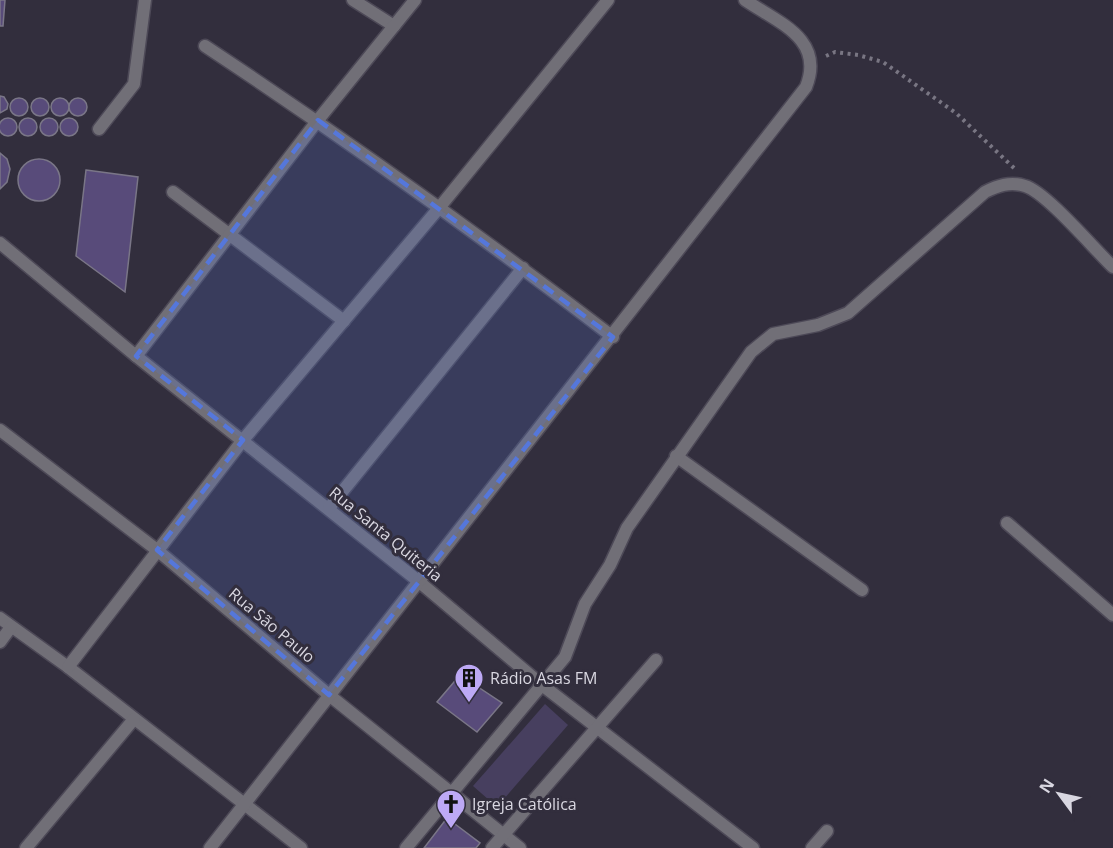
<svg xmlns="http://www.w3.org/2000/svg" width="1113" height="848" font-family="'Open Sans',sans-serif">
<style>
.green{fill:#473f5f}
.building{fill:#584b7a;stroke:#7a7687;stroke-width:1.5}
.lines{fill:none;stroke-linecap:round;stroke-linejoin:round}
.lane-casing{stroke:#4d4957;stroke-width:15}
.street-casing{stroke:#4d4957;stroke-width:15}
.path{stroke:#797683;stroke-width:4;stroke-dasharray:3 4.5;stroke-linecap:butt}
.lane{stroke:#716f77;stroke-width:12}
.street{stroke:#716f77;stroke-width:12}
.marked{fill:#5577db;fill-opacity:0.2;stroke:#5577db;stroke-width:4.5;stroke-dasharray:12 8;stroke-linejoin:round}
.labels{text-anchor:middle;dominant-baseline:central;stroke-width:6;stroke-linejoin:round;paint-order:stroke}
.street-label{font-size:16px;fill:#d9d7e1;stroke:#322e3d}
.poi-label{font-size:16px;fill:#d9d7e1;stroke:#322e3d;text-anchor:start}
</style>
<rect width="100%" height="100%" fill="#322e3d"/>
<path class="green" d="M545,704L568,725L497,807L473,786Z"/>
<g class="building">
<path d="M0,0H5L3,26H0Z"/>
<path d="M0,96L4,97L8,104L7,109L0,113Z"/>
<circle cx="60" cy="107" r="9"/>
<circle cx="40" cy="107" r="9"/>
<circle cx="78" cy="107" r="9"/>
<circle cx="19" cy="107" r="9"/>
<circle cx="69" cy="127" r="9"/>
<circle cx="28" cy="127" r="9"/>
<circle cx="49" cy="127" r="9"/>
<circle cx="8" cy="127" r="9"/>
<path d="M0,153L7,159L10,169L7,182L0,189Z"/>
<circle cx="39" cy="180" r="21"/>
<path d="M86,170L138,177L125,292L76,256Z"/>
<path d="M460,675L502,703L477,732L437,702Z"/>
<path d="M447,818L480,843L476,848H424Z"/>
</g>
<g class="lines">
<g class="lane-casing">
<g id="lane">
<path d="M99,129L134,84L145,0"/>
<path d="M676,456L862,590"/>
<path d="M1007,523L1113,615"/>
</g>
</g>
<g class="street-casing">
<g id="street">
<path d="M353,0L394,26"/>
<path d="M205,46C344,138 480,235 613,337"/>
<path d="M173,192L344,321"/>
<path d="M0,243L136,356L417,580L542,685L753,848"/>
<path d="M136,356L318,120L415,0"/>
<path d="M0,430L157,550L329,695L520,848"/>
<path d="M329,508L523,268"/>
<path d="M0,618L68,667L301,848"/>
<path d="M0,642L11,627"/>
<path d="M68,667L243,440L439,208L608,0"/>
<path d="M26,848L134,719"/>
<path d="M210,848L806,87C825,39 779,23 745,0"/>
<path d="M406,848L565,657L585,604L610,565L627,528L751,352L773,334L818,325L848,313L985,192C997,186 1010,181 1025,186C1046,192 1094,249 1113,267"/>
<path d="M492,848L656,660"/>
<path d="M812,848L827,831"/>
</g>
</g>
<path class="path" d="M826,56L835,52L858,55L883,62L956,113L1015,169"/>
<use href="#lane" class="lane"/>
<use href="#street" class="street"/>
</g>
<path class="marked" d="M318,120L613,337L329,695L157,550L243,440L136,356Z"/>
<defs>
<g id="building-pin" transform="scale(1.5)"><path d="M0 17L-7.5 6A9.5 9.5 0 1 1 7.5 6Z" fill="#bda9f5" stroke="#322e3d"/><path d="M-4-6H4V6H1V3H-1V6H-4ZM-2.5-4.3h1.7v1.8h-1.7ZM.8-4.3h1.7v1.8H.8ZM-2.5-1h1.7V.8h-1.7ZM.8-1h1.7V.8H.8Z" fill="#111"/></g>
<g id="church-pin" transform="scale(1.5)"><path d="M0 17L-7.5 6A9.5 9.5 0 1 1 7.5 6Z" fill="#bda9f5" stroke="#322e3d"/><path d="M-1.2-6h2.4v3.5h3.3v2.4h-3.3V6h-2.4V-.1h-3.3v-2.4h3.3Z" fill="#111"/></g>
</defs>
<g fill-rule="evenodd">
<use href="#building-pin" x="469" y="678"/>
<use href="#church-pin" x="451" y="804"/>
</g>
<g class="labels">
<g class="street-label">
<text transform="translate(386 534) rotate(39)">Rua Santa Quiteria</text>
<text transform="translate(272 625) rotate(40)">Rua São Paulo</text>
</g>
<g class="poi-label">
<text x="490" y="678">Rádio Asas FM</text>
<text x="472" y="804">Igreja Católica</text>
</g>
</g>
<g transform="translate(1059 794) rotate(303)" stroke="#322e3d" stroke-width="4.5" paint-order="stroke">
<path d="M0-4.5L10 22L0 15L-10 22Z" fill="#d9d7e1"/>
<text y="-9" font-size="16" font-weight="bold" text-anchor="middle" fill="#d9d7e1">N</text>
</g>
</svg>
